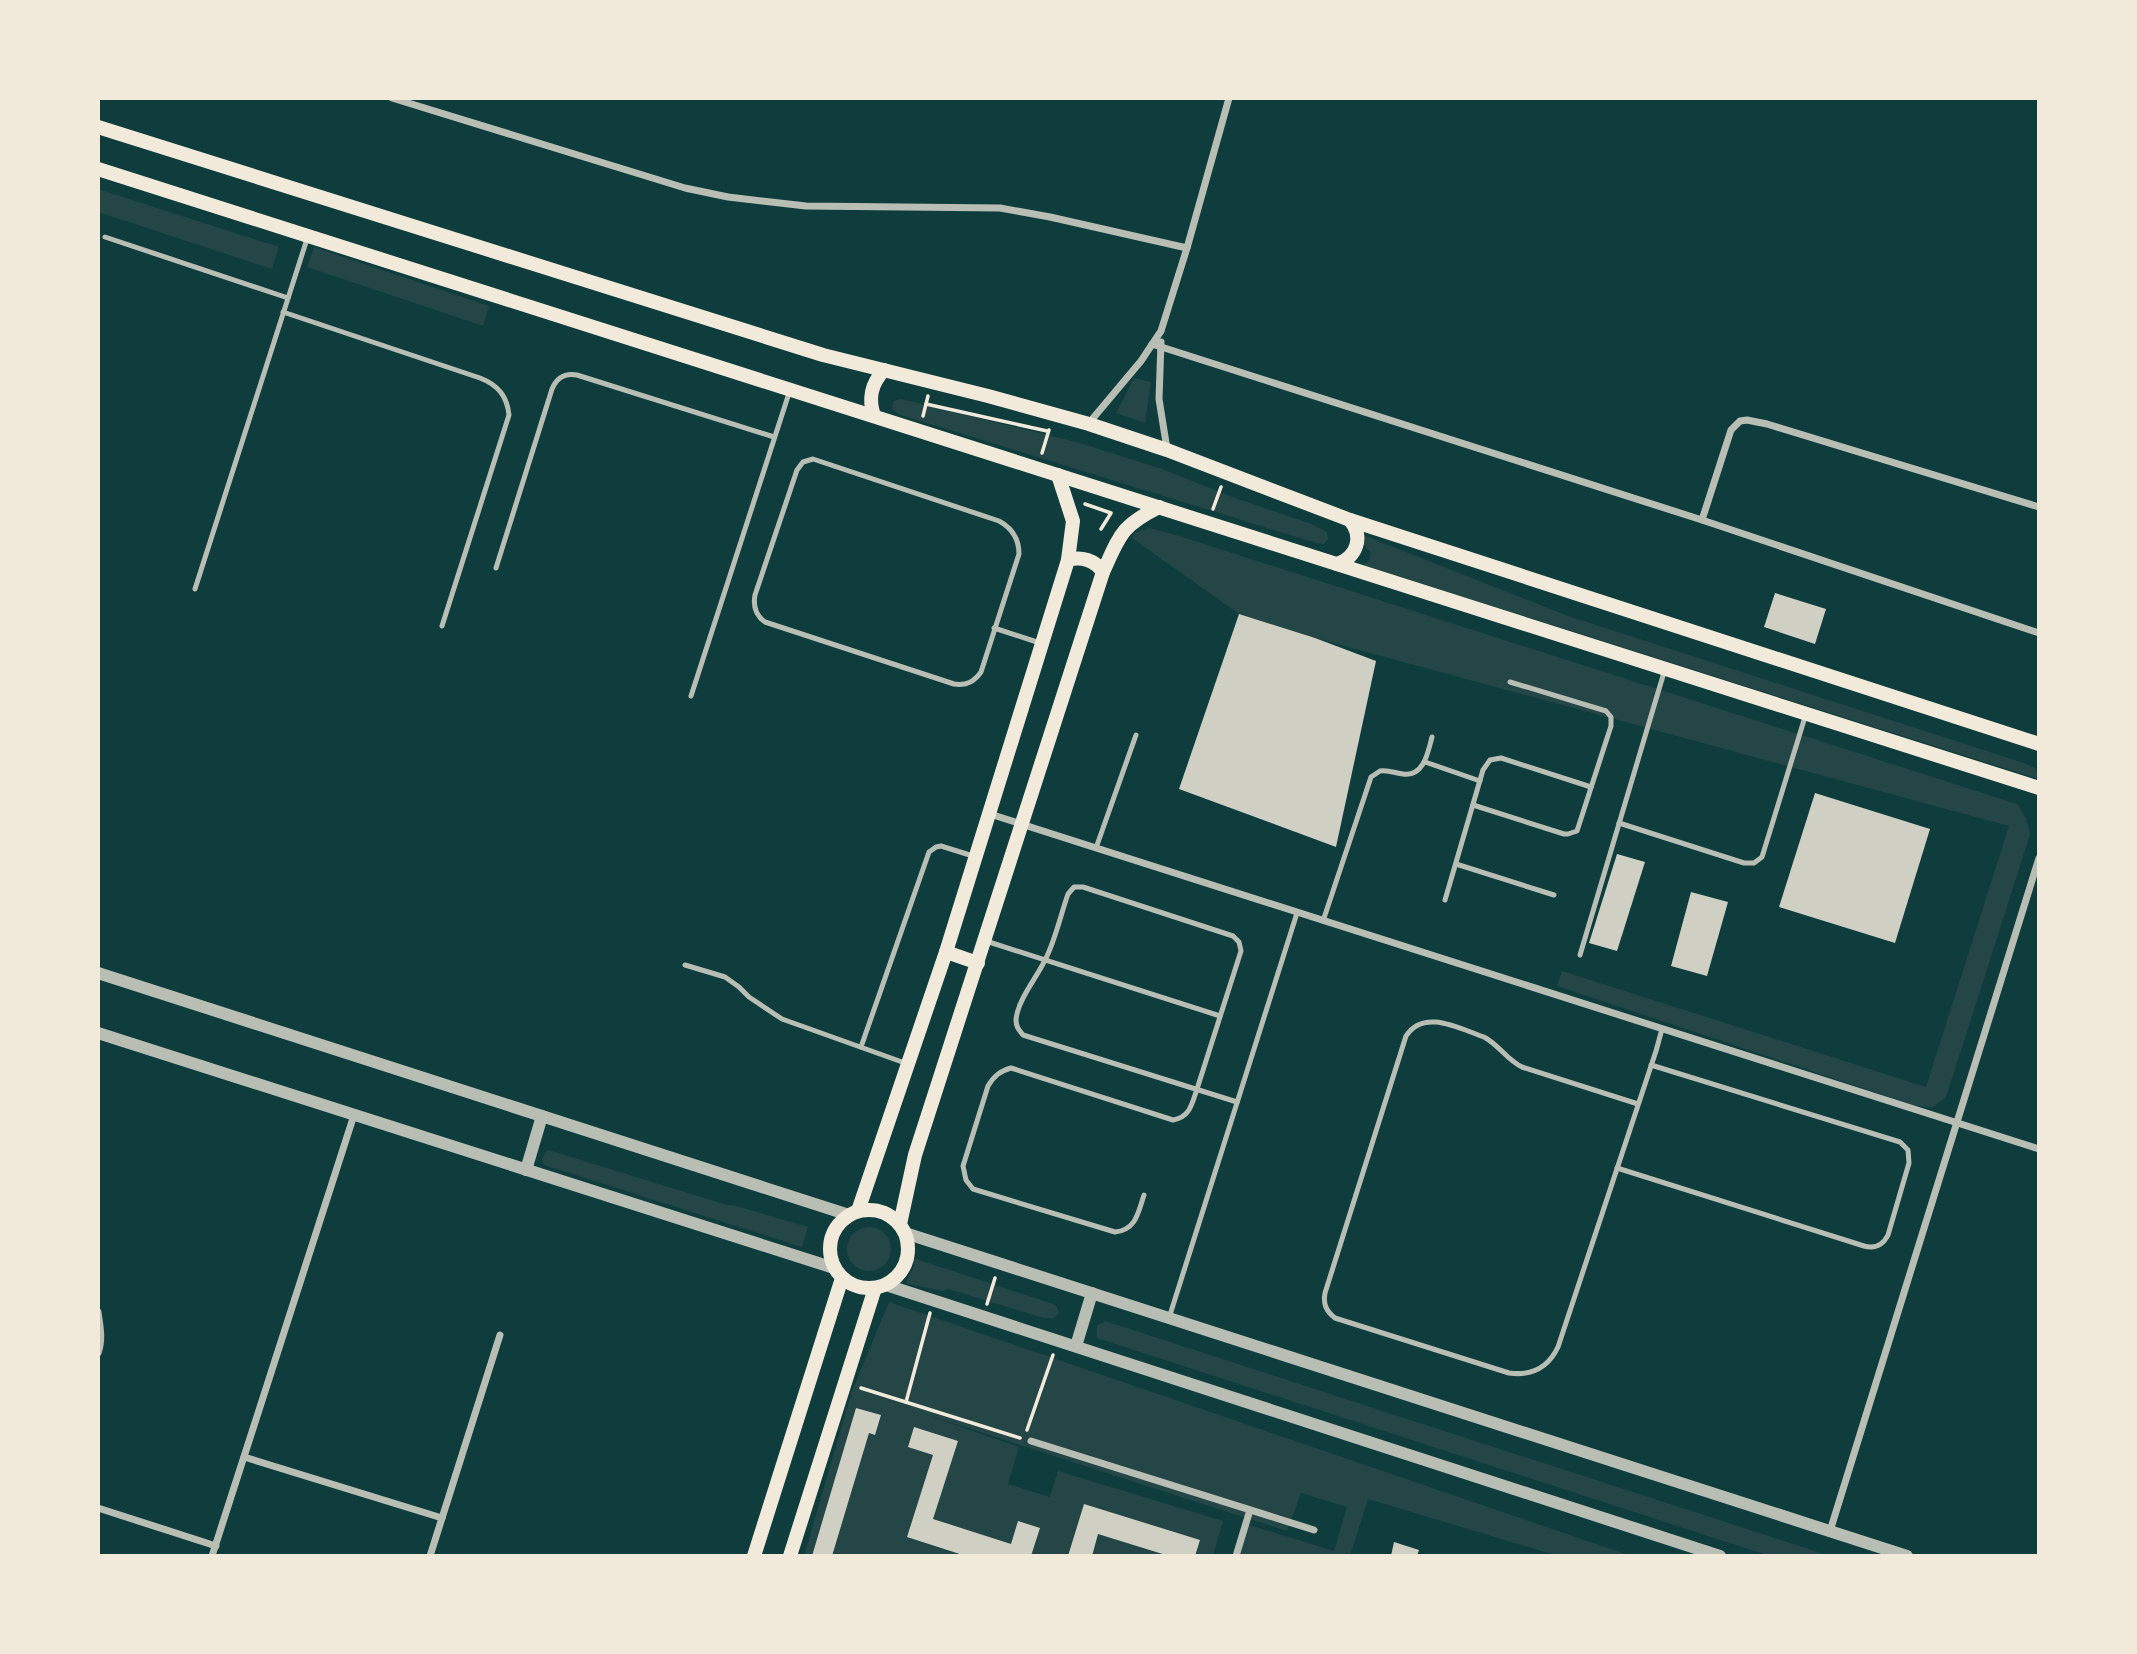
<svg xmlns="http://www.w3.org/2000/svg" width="2137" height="1654" font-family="Signika,sans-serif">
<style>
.green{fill:#244646}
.building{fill:#cfcfc3}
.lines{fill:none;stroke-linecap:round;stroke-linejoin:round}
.path{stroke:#f1e9da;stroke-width:3.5}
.service{stroke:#b8beb3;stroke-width:5}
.minor{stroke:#b8beb3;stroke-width:7}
.tertiary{stroke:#b8beb3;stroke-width:12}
.secondary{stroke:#f1e9da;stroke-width:14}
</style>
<rect width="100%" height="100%" fill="#0f3d3e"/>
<g class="green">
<path d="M98,189L279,247L272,269L98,212Z"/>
<path d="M314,247L489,306L483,326L307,267Z"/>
<path d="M1134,378L1151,382L1145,423L1116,413Z"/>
<path d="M901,399L1080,443L1162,469L1235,498L1311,524L1327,532L1328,539L1324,544L1316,543L898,414L892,409L894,401Z"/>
<path d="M1150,528L1179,536L2017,804L2026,818L2030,835L1946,1097L1932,1108L1913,1105L1557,986L1562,971L1926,1087L2009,826L1315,638L1239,614L1132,538L1134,533Z"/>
<path d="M1353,531L1568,616L2021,762L2035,768L2039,779L1363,565L1369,561L1371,554Z"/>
<path d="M546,1151H552L727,1205H733L808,1227L802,1247L544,1165L542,1159Z"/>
<circle cx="869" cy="1249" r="22"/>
<path d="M913,1258L1056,1305L1059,1313L1053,1318H1043L948,1289L943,1291L906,1283L914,1266Z"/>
<path d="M889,1302L1631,1556H1558L1368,1499L1350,1556H1236L1246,1524L1334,1551L1347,1507L1301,1493L1287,1531L921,1413L1019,1447L1008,1484L1050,1497L1058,1471L1223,1521L1213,1556H804L852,1391Z"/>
<path d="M1105,1321L1821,1553L1829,1556H1770L1097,1338V1326Z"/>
</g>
<g class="building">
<path d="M1775,593L1826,609L1815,644L1764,627Z"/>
<path d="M1239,614L1315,638L1376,661L1336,847L1179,789Z"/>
<path d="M1815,793L1930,829L1895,943L1779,907Z"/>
<path d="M1617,854L1645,862L1617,951L1589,943Z"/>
<path d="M1691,892L1728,902L1707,976L1671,966Z"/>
<path d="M856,1408L881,1415L875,1435L869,1433L832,1556H812Z"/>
<path d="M914,1427L958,1441L933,1519L1011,1544L1018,1521L1040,1528L1031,1556H966L907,1537L933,1455L908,1447Z"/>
<path d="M1084,1504L1200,1540L1195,1556H1169L1098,1534L1092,1556H1068Z"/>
<path d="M1394,1542L1419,1550L1417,1556H1391Z"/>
</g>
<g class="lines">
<g class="path">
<path d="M926,404L1047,431"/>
<path d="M923,416L928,396"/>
<path d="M1042,453L1049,430"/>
<path d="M1085,504L1111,513L1101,529"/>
<path d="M1213,509L1221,487"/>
<path d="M987,1304L995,1278"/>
<path d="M861,1388L1020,1438"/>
<path d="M906,1402L930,1313"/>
<path d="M1027,1430L1053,1355"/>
</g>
<g class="service">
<path d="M105,237L288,298"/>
<path d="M283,312L480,378C498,385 507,396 509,415L442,626"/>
<path d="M813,459L999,521C1012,528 1019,538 1019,554L981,672C974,682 966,686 954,684L765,622C755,615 753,606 755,595L797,470L803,462Z"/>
<path d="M496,568L552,389C557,377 565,373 577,375L774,437"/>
<path d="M195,589L307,239"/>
<path d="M994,628L1040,643"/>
<path d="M691,696L790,390"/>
<path d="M1425,762L1480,781"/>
<path d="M1473,805L1564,834H1568L1577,831L1611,726V717L1606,711L1510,682"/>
<path d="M1619,823L1744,863H1754L1762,857L1805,717"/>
<path d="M1096,848L1136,735"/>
<path d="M1456,864L1554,895"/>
<path d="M1445,900L1483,770L1490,760L1501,758L1591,787"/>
<path d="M1323,921L1371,777L1380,771C1389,770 1395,773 1403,774C1424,777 1428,752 1432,737"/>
<path d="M986,941L1220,1016"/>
<path d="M1580,955L1665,669"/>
<path d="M685,965L725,977L739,987L749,997L782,1019L905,1063"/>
<path d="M861,1047L929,852L936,847L941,846L973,856"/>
<path d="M1638,1104L1522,1067C1507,1060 1499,1045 1484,1037C1460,1029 1424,1008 1406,1036L1325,1293C1323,1304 1326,1311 1335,1318L1509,1373C1531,1376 1548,1368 1558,1347L1656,1051L1662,1029"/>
<path d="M1617,1168L1864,1246C1875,1249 1883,1245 1888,1235L1909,1163L1908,1150L1900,1142L1651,1065"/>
<path d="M1144,1195C1138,1213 1136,1230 1115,1232L973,1189L966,1180L963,1166L988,1086C994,1076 1000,1071 1011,1068L1173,1120C1190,1117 1192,1104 1197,1089L1241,951L1239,942L1233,936L1083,887H1074L1068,894C1061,914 1056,937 1047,956C1039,975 1017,1000 1016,1020C1016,1027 1019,1030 1023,1035L1237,1102"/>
<path d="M1169,1318L1297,913"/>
</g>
<g class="minor">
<path d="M392,98L685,188L728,197L806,206L1000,208L1050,217L1187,248"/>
<path d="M1161,342L1159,399L1167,449"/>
<path d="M1152,344L1702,520L2039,633"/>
<path d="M1089,423L1141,361L1161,331L1187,248L1229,98"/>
<path d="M1702,520L1731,430L1740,421L1747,420L1767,424L2039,507"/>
<path d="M990,814L2039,1149"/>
<path d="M98,1312C100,1326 103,1340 98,1353"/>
<path d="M1031,1441L1314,1530"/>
<path d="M244,1457L442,1518"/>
<path d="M98,1508L216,1546"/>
<path d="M1830,1531L2039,858"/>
<path d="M212,1556L354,1115"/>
<path d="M430,1556L500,1335"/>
<path d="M1236,1556L1250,1510"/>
</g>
<g class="tertiary">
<path d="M98,973L849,1215"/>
<path d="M98,1033L834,1268"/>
<path d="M526,1170L542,1116"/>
<path d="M905,1233L1907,1556"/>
<path d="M886,1285L1720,1556"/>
<path d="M1076,1346L1092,1293"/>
</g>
<g class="secondary">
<path d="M98,127L823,355L988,396L1089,424L1167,450L1350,520L2039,744"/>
<path d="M98,169L2039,788"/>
<path d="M874,416C868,398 871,384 884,370"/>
<path d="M1068,560C1081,556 1095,560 1103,572"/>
<path d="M1337,564C1357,557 1364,537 1350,520"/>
<path d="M946,952L978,963"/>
<circle cx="869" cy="1249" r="39"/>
<path d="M858,1211L946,952L1068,560L1073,521L1058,475"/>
<path d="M900,1224L915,1155L1103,572C1120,535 1121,526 1159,507"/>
<path d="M754,1556L842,1278"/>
<path d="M790,1556L875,1288"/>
</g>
</g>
<rect width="2137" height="1654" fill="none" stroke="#f1e9da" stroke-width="200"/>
</svg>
